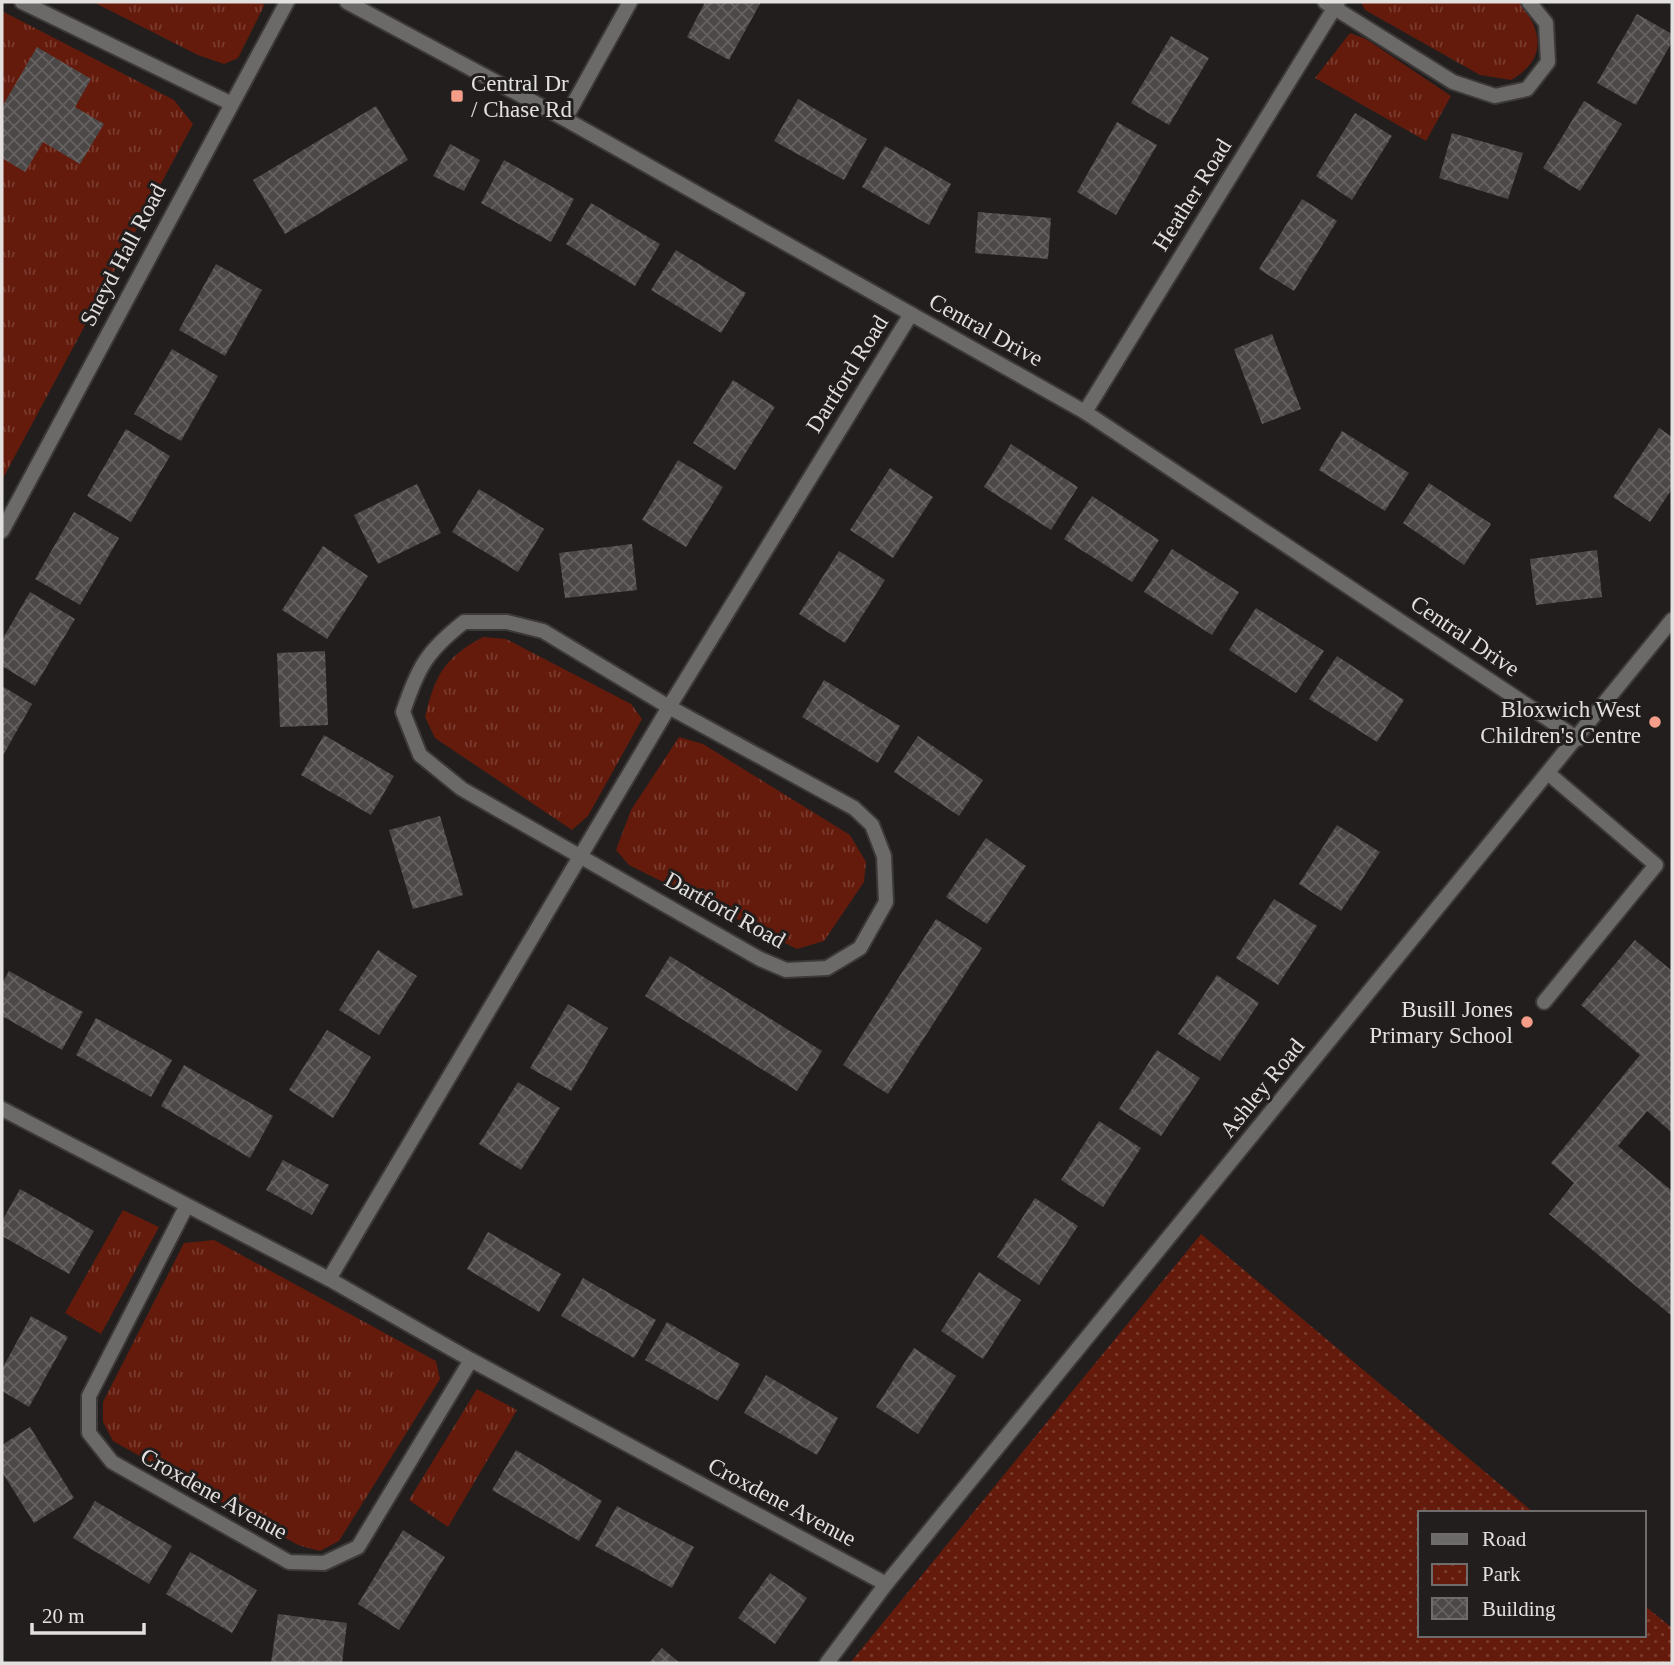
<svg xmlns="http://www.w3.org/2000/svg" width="1674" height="1665" font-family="Georgia,serif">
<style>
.grass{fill:url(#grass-tufts)}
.park{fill:url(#park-dots)}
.building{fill:url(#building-cross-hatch)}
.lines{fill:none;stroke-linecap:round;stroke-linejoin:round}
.lane-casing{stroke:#3c3938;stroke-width:18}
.street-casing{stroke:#3c3938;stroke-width:18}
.lane{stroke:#6c6a69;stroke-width:14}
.street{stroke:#6c6a69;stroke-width:14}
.poi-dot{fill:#f49e8a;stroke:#211e1d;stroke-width:2.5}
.labels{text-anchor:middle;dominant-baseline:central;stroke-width:6;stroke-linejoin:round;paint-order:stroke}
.poi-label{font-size:23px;fill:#e3e1e0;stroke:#211e1d;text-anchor:end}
.street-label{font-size:23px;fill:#e3e1e0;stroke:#211e1d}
</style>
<defs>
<pattern id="grass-tufts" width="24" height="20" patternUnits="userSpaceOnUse" patternTransform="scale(1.75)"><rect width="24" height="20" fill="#641b0c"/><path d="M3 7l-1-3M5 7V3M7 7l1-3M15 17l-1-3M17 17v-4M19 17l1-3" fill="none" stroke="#7a3c2f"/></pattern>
<pattern id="park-dots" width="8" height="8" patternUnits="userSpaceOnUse" patternTransform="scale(1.75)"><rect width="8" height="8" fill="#641b0c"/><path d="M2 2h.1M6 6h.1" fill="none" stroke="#7a3c2f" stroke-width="1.8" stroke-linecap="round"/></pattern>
<pattern id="building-cross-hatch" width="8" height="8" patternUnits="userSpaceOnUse" patternTransform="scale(1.75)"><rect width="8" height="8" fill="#4b4847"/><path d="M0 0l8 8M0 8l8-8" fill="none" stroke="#656261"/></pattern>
</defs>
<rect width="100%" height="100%" fill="#211e1d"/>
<g class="grass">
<path d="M93,2H263L264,6L238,58L224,64L198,55Z"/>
<path d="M1361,2H1519C1544,32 1546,60 1511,80L1480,75L1365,10Z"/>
<path d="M2,11L174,100L193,124L2,480Z"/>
<path d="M1350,33L1366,39L1451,96L1426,141L1315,78Z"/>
<path d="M483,637L506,639L631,704L642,719L588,816L572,830L435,738L425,717C435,675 444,658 483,637Z"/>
<path d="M679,737L703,744L850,835L866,862L864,882L824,941L797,949L629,865L616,850L631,810Z"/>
<path d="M123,1210L159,1227L101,1334L65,1313Z"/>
<path d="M214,1240L436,1361L440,1379L339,1541L320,1551L298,1545L113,1441L103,1422V1402L184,1243Z"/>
<path d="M477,1389L517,1410L448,1527L409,1500Z"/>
</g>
<path class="park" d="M1201,1234L1534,1513H1420V1635H1644V1605L1672,1628V1663H850Z"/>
<g class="building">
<path d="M705,2H761L729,60L687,37Z"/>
<path d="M1637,14L1672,34V42L1636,105L1597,83Z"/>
<path d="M1171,36L1209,58L1169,125L1131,103Z"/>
<path d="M37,47L91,79L75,107L104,124L80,164L43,142L25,172L2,158V107Z"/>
<path d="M798,99L867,139L844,180L774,141Z"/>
<path d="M1584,101L1622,124L1580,191L1543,168Z"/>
<path d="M376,106L408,160L285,234L253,180Z"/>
<path d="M1355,113L1392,136L1352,200L1316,176Z"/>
<path d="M1117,122L1157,145L1116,215L1077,192Z"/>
<path d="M1452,133L1523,153L1508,199L1439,178Z"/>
<path d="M450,144L480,160L464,191L433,176Z"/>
<path d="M885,146L951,184L929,225L862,187Z"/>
<path d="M504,160L574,199L551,242L481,203Z"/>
<path d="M1302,199L1337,221L1294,291L1259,269Z"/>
<path d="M591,203L660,244L635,286L566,244Z"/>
<path d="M978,212L1051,218L1048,259L975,253Z"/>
<path d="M676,250L746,293L721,333L651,290Z"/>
<path d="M216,264L262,290L225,356L179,330Z"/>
<path d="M1272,334L1301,409L1262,424L1234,349Z"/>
<path d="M172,349L218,376L181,441L134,414Z"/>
<path d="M733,380L775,407L735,470L693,443Z"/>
<path d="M1659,428L1672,437V489L1650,522L1613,497Z"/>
<path d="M126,429L170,456L131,522L87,496Z"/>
<path d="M1342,431L1409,473L1385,511L1319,470Z"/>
<path d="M1011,444L1078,487L1051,530L984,487Z"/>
<path d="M678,460L723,487L686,547L642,520Z"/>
<path d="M890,468L933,497L893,558L850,530Z"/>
<path d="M1429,483L1491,524L1464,565L1403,523Z"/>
<path d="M417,484L441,533L378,564L354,515Z"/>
<path d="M479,489L544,529L518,572L452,532Z"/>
<path d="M1092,496L1159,540L1132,582L1064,539Z"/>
<path d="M74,512L119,538L80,605L35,579Z"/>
<path d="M632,544L637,590L565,598L559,553Z"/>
<path d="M323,546L368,576L327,639L282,610Z"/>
<path d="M1172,549L1239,592L1212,635L1144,592Z"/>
<path d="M1597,550L1602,597L1536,605L1530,559Z"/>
<path d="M839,551L885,580L845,643L799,614Z"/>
<path d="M30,592L75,619L35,686L2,666V640Z"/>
<path d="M1256,608L1324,651L1296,693L1229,650Z"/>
<path d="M325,651L328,725L280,727L277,653Z"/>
<path d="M1337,656L1404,700L1377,742L1309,699Z"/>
<path d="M824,680L900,726L878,763L802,717Z"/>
<path d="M2,686L32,704L2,757Z"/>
<path d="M324,735L394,776L371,815L301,775Z"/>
<path d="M918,736L983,780L959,816L894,772Z"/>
<path d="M440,816L463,895L413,909L389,830Z"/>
<path d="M1337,825L1380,852L1341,911L1299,884Z"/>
<path d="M986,838L1026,866L987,924L946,897Z"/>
<path d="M1274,899L1317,926L1278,985L1236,958Z"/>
<path d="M936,919L982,948L888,1094L843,1065Z"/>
<path d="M1635,940L1672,971V1128L1670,1131L1647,1111L1618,1146L1672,1191V1316L1549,1214L1574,1183L1551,1163L1640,1055L1581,1005Z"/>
<path d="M378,950L417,976L379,1035L339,1010Z"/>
<path d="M670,956L822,1051L797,1091L645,996Z"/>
<path d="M9,971L83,1012L62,1050L2,1016V983Z"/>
<path d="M1217,975L1259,1003L1220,1061L1178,1034Z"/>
<path d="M568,1004L608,1028L571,1091L530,1068Z"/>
<path d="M96,1018L172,1060L151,1097L76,1055Z"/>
<path d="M327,1030L371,1057L333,1118L289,1090Z"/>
<path d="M1157,1050L1200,1078L1161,1136L1119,1109Z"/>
<path d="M184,1065L273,1116L250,1158L161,1106Z"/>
<path d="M518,1082L560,1108L521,1170L479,1144Z"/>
<path d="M1099,1121L1141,1148L1103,1207L1061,1180Z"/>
<path d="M283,1160L329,1185L312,1215L266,1190Z"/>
<path d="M20,1189L94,1231L69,1274L2,1236V1221Z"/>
<path d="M1035,1198L1078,1226L1039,1285L997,1257Z"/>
<path d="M488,1232L561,1274L539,1312L467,1269Z"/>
<path d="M979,1272L1021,1300L983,1359L941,1331Z"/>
<path d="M583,1278L656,1320L634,1358L561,1316Z"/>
<path d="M31,1316L68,1337L29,1407L2,1391V1369Z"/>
<path d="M667,1322L740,1364L718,1401L645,1360Z"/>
<path d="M914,1348L956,1376L918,1434L876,1407Z"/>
<path d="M766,1375L838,1418L817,1455L744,1413Z"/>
<path d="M30,1427L74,1498L34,1523L2,1472V1445Z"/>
<path d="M516,1450L602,1501L579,1541L492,1490Z"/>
<path d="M95,1501L172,1546L149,1584L73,1538Z"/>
<path d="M617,1506L694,1547L672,1588L595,1546Z"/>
<path d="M403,1530L445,1557L399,1630L358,1604Z"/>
<path d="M190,1552L257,1590L232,1633L166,1594Z"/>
<path d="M770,1573L807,1598L775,1644L738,1618Z"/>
<path d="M278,1614L347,1623L342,1663H271Z"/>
<path d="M662,1648L680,1663H649Z"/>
</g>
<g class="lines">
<g class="lane-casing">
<path id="lane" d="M1544,1002L1656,865L1549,774"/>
</g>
<g class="street-casing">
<g id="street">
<path d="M22,2L230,103"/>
<path d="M347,2L565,119L1085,412L1578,739"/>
<path d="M1325,2L1453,82L1495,96L1527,89L1548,62L1546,23L1529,2"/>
<path d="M565,119L630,2"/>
<path d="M1085,412L1338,2"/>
<path d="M2,531L287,2"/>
<path d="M464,622H507L543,631L669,707L854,808L872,825L884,856L886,902L860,948L827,968L786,970L760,959L462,789L420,755L403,712C418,667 427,651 464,622Z"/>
<path d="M2,1109L329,1279L471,1360L886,1584"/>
<path d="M186,1207L89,1396V1433L112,1462L289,1562L324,1563L358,1547L471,1360"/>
<path d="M329,1279L669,707L911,314"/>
<path d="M827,1663L886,1584L1672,620"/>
</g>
</g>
<use href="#lane" class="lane"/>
<use href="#street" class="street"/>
</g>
<g class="poi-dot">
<rect x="450" y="89" width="14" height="14" rx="3.5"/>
<circle cx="1655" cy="722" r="7"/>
<circle cx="1527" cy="1022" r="7"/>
</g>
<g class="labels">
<g class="poi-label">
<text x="471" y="83" text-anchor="start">Central Dr<tspan x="471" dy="26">/ Chase Rd</tspan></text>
<text x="1641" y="709">Bloxwich West<tspan x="1641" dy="26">Children's Centre</tspan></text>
<text x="1513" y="1009">Busill Jones<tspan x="1513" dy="26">Primary School</tspan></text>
</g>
<g class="street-label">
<text transform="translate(1192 195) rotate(-58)">Heather Road</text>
<text transform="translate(123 255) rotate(-62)">Sneyd Hall Road</text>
<text transform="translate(986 330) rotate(29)">Central Drive</text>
<text transform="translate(847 374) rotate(-58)">Dartford Road</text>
<text transform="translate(1465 636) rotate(34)">Central Drive</text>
<text transform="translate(725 910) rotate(29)">Dartford Road</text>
<text transform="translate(1262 1088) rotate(-51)">Ashley Road</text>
<text transform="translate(214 1494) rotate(29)">Croxdene Avenue</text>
<text transform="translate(782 1502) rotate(28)">Croxdene Avenue</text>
</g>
</g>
<rect width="1674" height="1665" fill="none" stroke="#e3e1e0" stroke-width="7"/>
<rect x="1418" y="1511" width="228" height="126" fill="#211e1d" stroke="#6f6c6b" stroke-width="2"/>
<rect x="1432" y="1534" width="35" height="10" fill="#6c6a69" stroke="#6f6c6b" stroke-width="2"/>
<text x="1482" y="1546" font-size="21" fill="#e3e1e0">Road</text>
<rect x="1432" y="1564" width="35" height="21" fill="url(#park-dots)" stroke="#6f6c6b" stroke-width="2"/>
<text x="1482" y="1581" font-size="21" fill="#e3e1e0">Park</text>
<rect x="1432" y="1598" width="35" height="21" fill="url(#building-cross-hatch)" stroke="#6f6c6b" stroke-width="2"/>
<text x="1482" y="1616" font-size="21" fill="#e3e1e0">Building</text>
<path d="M32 1623v10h112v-10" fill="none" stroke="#e3e1e0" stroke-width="3.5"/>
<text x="42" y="1623" font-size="21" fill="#e3e1e0" stroke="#211e1d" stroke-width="5" paint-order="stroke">20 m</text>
</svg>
